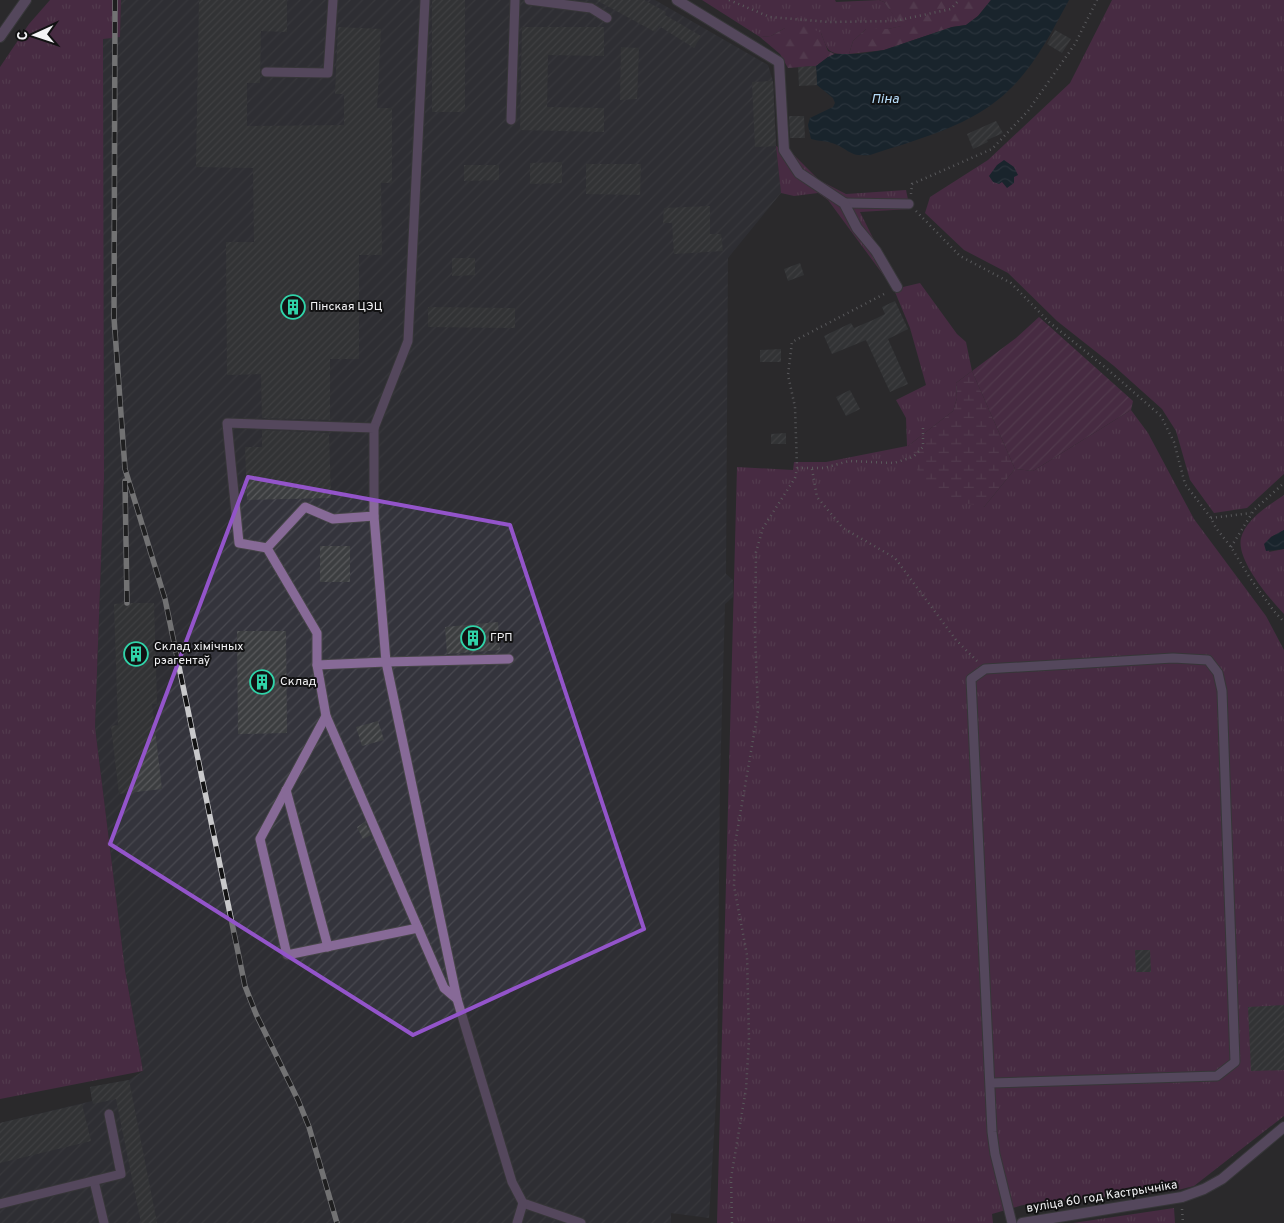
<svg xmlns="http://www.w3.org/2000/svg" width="1284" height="1223" font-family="Overpass,sans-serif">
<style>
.industrial{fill:url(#industrial-furrows)}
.grass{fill:url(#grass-tufts)}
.forest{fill:url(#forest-firs)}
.wetland{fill:url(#wetland-marsh)}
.garden{fill:url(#garden-furrows)}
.water{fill:url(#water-waves)}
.building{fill:url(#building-hatch)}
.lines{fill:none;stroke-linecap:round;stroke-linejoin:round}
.service-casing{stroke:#464548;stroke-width:11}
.minor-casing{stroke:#464548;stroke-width:12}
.path{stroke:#939295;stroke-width:2.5;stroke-dasharray:1 4;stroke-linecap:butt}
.service{stroke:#876a97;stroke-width:9}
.minor{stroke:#876a97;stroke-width:10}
.rail-casing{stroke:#c9c9cb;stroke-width:5.5}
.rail{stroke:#121213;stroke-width:4;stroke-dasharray:11;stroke-linecap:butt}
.marked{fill:none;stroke:#9354ca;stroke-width:4;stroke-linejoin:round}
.labels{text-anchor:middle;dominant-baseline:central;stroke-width:4;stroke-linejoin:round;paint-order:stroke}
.poi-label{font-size:12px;fill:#f3f3f5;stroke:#121213;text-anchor:start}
.street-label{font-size:12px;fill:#f3f3f5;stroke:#121213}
.water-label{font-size:14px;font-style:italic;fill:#b7ddfa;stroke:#121213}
</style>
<defs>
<pattern id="industrial-furrows" width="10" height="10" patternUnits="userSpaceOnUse" patternTransform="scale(1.25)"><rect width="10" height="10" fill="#34343c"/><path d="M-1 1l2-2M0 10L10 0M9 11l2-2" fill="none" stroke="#48484f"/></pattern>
<pattern id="grass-tufts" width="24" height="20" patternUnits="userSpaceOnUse" patternTransform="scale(1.25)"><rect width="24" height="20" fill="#6b2e5d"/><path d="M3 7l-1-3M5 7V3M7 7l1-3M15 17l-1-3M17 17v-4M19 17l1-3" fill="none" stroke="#814d75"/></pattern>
<pattern id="forest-firs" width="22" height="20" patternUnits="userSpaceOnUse" patternTransform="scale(1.25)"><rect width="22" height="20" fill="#6b2e5d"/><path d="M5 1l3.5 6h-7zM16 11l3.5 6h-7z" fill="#814d75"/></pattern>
<pattern id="wetland-marsh" width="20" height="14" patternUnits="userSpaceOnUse" patternTransform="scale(1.25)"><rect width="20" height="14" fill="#6b2e5d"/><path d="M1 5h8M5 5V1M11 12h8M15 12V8" fill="none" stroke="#814d75"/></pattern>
<pattern id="garden-furrows" width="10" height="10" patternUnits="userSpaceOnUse" patternTransform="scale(1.25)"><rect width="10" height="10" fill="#6b2e5d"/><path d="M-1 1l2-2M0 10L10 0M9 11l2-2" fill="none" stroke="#814d75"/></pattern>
<pattern id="water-waves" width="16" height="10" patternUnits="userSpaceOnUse" patternTransform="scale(1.25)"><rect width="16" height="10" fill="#051d2e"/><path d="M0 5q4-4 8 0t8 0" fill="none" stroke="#2a3e4d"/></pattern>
<pattern id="building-hatch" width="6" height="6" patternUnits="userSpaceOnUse" patternTransform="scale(1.25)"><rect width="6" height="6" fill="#3c3e40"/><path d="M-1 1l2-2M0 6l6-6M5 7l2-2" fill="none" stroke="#595a5c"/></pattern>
</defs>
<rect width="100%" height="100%" fill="#2a292c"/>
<path class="industrial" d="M121,0H655L768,65L773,81L776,146L781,193L728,258L726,574L733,580V597L725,604L720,780L717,1084L709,1218L671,1213V1223H0V1123L92,1101L90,1087L129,1080L143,1071L125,970L95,727L104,478L102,38L120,37Z"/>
<g class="grass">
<path d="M50,0H121L120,37L103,39L104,478L95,727L125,970L143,1071L0,1099V67L29,24Z"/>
<path d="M702,0H835L836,2L879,0L884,2L902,26L888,29H866L853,41L849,54C828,54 828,52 821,33L785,28L771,36L760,37Z"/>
<path d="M1112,0H1284V474L1247,508L1214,513L1190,480L1176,431L1162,409L1114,366L1057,321L1008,273L964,250L925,213L930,197L988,160L1070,83Z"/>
<path d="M776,146L788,152L787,148L819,180L846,194L906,190L910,209L860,212L882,256L899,279L903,287L920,283L957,334L966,342L972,371L956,383L957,398L953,411L908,446L984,507L1015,469L1033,471L1131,410L1148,433L1194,519L1266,616L1284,650V1116L1194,1186L1178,1190L1023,1205L992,1214L993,1223H717L737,467L793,470L794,462H826L907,446L906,418L896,400L926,385L910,328L895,292L887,280L828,200L818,193L794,196L781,193Z"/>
<path d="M1284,495V530L1271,537L1269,552L1284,549V614C1270,599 1236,560 1241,538C1246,519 1269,505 1284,495Z"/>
<path d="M1174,1208L1175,1223H1073Z"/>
</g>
<g class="forest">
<path d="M879,0H991L978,16L966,25L952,27L884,50L849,54L853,41L866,29H888L901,26L884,2Z"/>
<path d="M805,25L821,33L828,51L835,54L828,57L816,66L788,68L780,54L760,37L771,36L785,28Z"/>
</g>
<path class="wetland" d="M972,371L1015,469L984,507L950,500L923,483L908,446L953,411L957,398L956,383Z"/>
<path class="garden" d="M1039,317L1133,401L1131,410L1033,471L1015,469L972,371L1016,338Z"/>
<g class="water">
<path d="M991,0H1069C1052,31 1036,64 1010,89C973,126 918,139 870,155C848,157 850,149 832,143C826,141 818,141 811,139L808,125L810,118L833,107L835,103L833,98L817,85L816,66L828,57L835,54H859L884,50L952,27L966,25L978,16Z"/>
<path d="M1004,160L1014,167L1018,175L1014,177V183L1007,188L1002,182L999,184L993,182L989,176L997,165Z"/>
<path d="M1284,530V549L1266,551L1264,544L1271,537Z"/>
</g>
<g class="building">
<path d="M199,0H287V32L261,31L260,83H247V126L344,125V94H335L338,27L381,29L377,108H392V183H381L382,255H359V359H330V420L262,418L261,374L227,375L226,242H254L253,168L196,167Z"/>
<rect x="432" y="0" width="33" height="112"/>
<path d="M596,0H644L666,12L665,15L701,36L694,48L659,26L655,32Z"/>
<path d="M522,27H604V56L548,55L547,107L604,108V132L520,130Z"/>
<path d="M1055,30L1071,39L1062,53L1047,44Z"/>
<path d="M621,47L639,48L637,99L620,100Z"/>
<path d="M816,66L817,85L799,86L798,67Z"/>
<path d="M773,81L776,146L755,147L752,82Z"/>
<path d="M789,116H804L805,138H790Z"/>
<path d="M996,121L1003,133L987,140L988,142L973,149L967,134Z"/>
<path d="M562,162V183L530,184V163Z"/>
<path d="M586,164H641L640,195L586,194Z"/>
<path d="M464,165H499V180L464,181Z"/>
<path d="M710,206V234H721L723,251L674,254L672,223H663L664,208Z"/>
<path d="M452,258H475V275L452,276Z"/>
<path d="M800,263L804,275L788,281L784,269Z"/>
<path d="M895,301L908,329L888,339L908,384L890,392L866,340L832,354L824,336L851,323L854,328L873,320L885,314L882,307Z"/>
<path d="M428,307L515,308V328L428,327Z"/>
<path d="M781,349V362H760V350Z"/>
<path d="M850,390L860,409L846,416L836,397Z"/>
<path d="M262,430L329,433L331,498L247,500L245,447H262Z"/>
<path d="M786,433V444H771V434Z"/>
<rect x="320" y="546" width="30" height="36"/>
<path d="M127,603H154L157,704H152L162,789L119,794L111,726L118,725L114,604Z"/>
<path d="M498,622L500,650L447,654L445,627Z"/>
<path d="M237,631H286L287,733L238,734Z"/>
<path d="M378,721L384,740L362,746L356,727Z"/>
<path d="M365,822L371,835L363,839L357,827Z"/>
<path d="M1135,950H1150L1151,972H1136Z"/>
<path d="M1284,1005V1070L1251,1071L1248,1007Z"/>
<path d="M129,1080L157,1223H141L116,1099L93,1104L90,1087Z"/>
<path d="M82,1104L91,1141L0,1163V1123Z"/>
</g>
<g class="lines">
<g class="service-casing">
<g id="service">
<path d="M529,0L591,8L607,18"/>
<path d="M266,72L328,73L333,0"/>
<path d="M511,120L515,0"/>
<path d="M844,203L909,204"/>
<path d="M374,428L408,341L425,0"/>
<path d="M374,516L386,662L509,659"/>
<path d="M267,548L305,507L333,519L374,516V428L227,423L239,543L267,548L317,633V665L326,716L444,988L457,999L512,1182L523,1203L581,1223"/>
<path d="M317,665L386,662L457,999"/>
<path d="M326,716L260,839L287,955L418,928"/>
<path d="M286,790L328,947"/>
<path d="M991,1083L1217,1076L1235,1062L1222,691L1218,673L1208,660L1173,658L985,669L971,679L992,1132L995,1154L1012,1223"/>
<path d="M94,1181L104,1223"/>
<path d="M0,1204L121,1174L109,1114"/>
<path d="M517,1223L523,1203"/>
</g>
</g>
<g class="minor-casing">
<g id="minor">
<path d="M677,0L779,62L784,150L799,173L844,203L857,228L876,251L897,287"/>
<path d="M0,37L26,0"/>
<path d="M1022,1223L1182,1197L1204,1189L1222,1179L1284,1127"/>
</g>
</g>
<g class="path">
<path d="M729,0L770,17L829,22L895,21L951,9L959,0"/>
<path d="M911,194L912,184L992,149L1028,111L1075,44L1097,0"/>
<path d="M916,211L960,256L1011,283L1049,322L1106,368L1161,416L1174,442L1185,484L1211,518L1216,528L1231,547L1250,578L1274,611L1284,622"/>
<path d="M797,468H824L849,461L894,463L913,457L923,447V425"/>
<path d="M812,469L817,497L843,528L895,558L956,640L977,661"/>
<path d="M1211,518L1251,513"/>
<path d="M1231,547L1254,510L1284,483"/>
<path d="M1182,1209L1183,1223"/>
<path d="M732,1223L731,1178L746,1089L749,1040L747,955L734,886L735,844L758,711L755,635L756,552L763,528L795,478L797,468L795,407L788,375L792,342L886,293"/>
</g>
<use href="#service" class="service"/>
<use href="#minor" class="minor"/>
<g class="rail-casing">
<g id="rail">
<path d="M115,0L114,318L125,469L165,599L245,986L256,1014L298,1100L309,1127L337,1223"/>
<path d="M125,481L127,603"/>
</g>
</g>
<use href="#rail" class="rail"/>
</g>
<path d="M0 0H1284V1223H0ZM248,477L510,525L644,929L413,1035L110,844Z" fill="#2a292c" fill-opacity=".55" fill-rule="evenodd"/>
<path class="marked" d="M248,477L510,525L644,929L413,1035L110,844Z"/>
<defs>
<g id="building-ring" transform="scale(1.25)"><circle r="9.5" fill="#121213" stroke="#30d4a9" stroke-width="1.5"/><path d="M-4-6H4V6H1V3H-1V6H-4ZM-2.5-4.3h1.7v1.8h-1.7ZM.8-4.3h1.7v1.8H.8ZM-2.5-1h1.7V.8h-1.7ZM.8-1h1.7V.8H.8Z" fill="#30d4a9"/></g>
</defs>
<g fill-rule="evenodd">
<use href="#building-ring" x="293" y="307"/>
<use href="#building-ring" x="473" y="638"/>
<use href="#building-ring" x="136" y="654"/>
<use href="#building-ring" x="262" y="682"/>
</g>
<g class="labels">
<g class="poi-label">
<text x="310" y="307">Пінская ЦЭЦ</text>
<text x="490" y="638">ГРП</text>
<text x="154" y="647">Склад хімічных<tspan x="154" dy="14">рэагентаў</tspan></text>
<text x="280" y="682">Склад</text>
</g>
<g class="street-label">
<text transform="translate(1102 1197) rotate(-9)">вуліца 60 год Кастрычніка</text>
</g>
<g class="water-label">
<text x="885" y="99">Піна</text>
</g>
</g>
<g transform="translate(35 35) rotate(267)" stroke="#121213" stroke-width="4" paint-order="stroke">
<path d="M0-4L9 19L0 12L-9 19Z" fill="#f3f3f5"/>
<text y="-8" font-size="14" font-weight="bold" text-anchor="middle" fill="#f3f3f5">С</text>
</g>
</svg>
